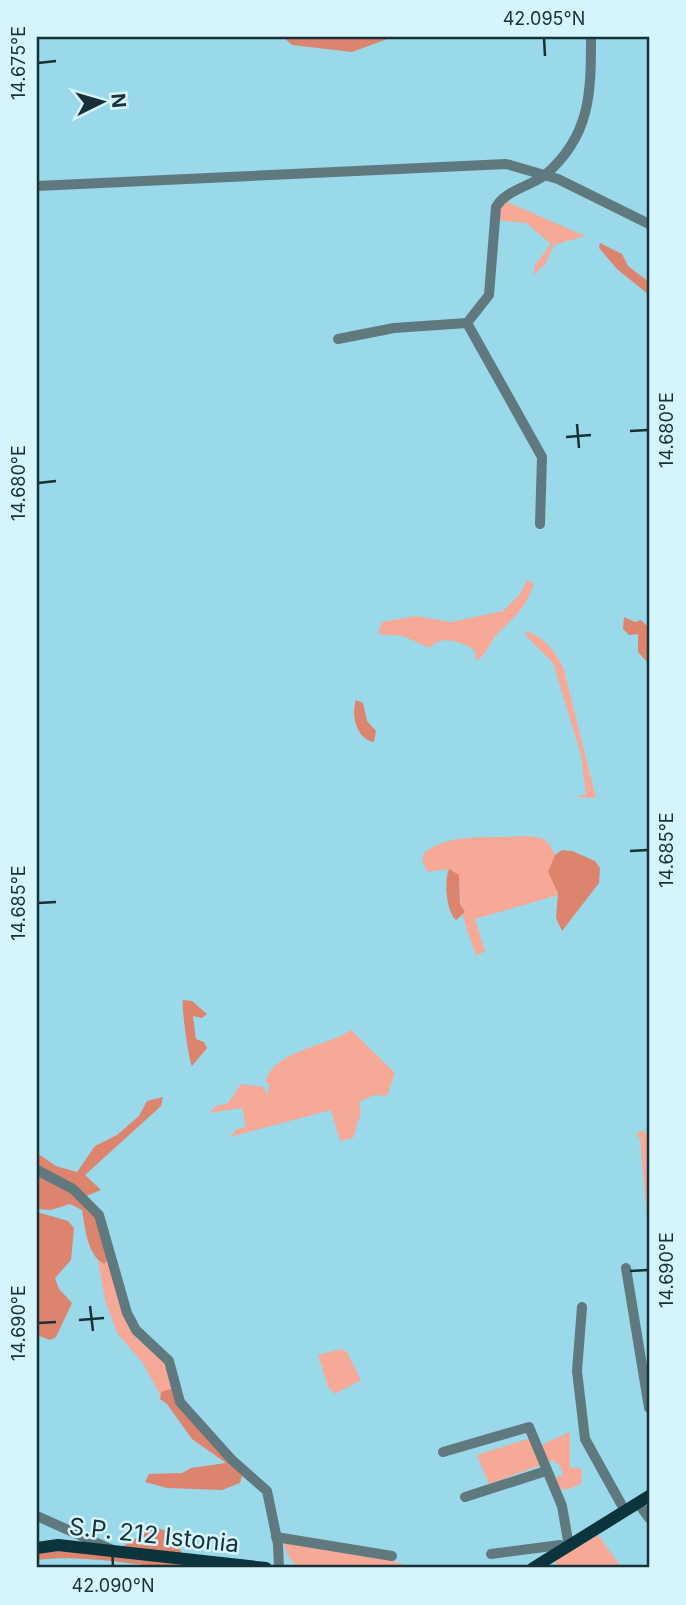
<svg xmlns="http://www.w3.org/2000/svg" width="686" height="1605" font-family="Inter,sans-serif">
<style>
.green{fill:#f6a996}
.forest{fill:#dd846e}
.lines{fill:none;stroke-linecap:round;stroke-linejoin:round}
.minor{stroke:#60797f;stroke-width:10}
.major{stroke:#0b343d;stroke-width:12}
.ticks{fill:none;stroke:#173137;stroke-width:2.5}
.labels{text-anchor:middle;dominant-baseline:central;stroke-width:5;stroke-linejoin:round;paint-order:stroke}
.street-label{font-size:24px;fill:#173137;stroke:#d5f4fc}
.neatline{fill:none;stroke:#173137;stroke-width:2.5}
.ticks-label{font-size:18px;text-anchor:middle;fill:#173137}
</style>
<rect width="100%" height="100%" fill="#99d9e9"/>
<g class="green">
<path d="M503,200L585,236L554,245L545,264L533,275L535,265L551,244L526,223L496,220Z"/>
<path d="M527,580L534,584C524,611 516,615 497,634C489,644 487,654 476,661L474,650C461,642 442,634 430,648L403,636L378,634L382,622L416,616L451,622L503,611L520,594Z"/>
<path d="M528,631C546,640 556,651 564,670L596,798L575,797L586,794L581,755L553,663L527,637L525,634Z"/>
<path d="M522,836C544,838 545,835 555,855C548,869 553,881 558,895L475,919L485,952L476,955C467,931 458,908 460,882L449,869L428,872L422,860L424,853C450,832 491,839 522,836Z"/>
<path d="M351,1030L395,1073L387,1096L374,1095L359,1102L361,1112L353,1138L340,1141L331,1110L230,1137L237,1129L246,1127L242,1108L209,1113L216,1106L228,1103L241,1084L263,1087L268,1095L269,1083L265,1082C275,1049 325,1048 351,1030Z"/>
<path d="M643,1130L649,1136V1240L640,1139L636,1134Z"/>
<path d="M108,1260L128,1318L168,1363L177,1390L160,1394L142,1362L117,1333L105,1300L98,1261L104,1264Z"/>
<path d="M341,1349L347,1352L361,1380L335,1394L328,1387L318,1355Z"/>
<path d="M570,1432V1467L582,1469L581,1484L565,1490L558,1487L554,1478L563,1475L559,1463L556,1464L554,1460L547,1462L541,1445Z"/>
<path d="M531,1438L541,1465L489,1484L477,1455Z"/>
<path d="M598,1535L622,1568H560L554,1561Z"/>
<path d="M283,1540L368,1553L415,1568H298L288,1556Z"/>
</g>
<g class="forest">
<path d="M283,37H393L352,52L292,45Z"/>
<path d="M600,243L622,254L628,266L649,282V295L617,269L599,248Z"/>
<path d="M624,617L635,622L641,620L649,628V664L638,652V634L629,635L623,629Z"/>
<path d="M356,700L363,703L367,721L376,731L374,742C356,739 351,715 356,700Z"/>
<path d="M562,850L572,851L595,861L600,868L599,883L562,931L556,918L558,893L548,872L555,855Z"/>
<path d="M449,869L459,875L460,904L465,912L456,920C446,911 444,880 449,869Z"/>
<path d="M183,1000L192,1001L207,1014L202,1018L193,1016L196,1039L204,1042L207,1048L192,1066C189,1062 181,1005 183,1000Z"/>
<path d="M163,1097L161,1106L85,1175L101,1190L84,1197L37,1168V1153L56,1166L77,1172L95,1146L117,1135L139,1116L147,1101Z"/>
<path d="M37,1171L50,1176L96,1213L108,1260L104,1264C87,1255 85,1227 82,1210L70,1204L51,1210L37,1209Z"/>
<path d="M37,1212L68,1221L74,1228L71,1260L55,1278L59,1289L72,1303L56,1337L50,1340L37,1335Z"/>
<path d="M170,1389L177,1390L246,1477L242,1476L240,1483L222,1490L167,1488L145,1482L149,1474L182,1473L191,1468L226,1463L192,1439L167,1404L160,1399L161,1392Z"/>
<path d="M155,1527L171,1533L183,1555L120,1548Z"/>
<path d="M72,1550L195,1565L193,1568C140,1568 89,1553 37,1560V1553Z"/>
</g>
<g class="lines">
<g class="minor">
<path d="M37,186L506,164L558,179L649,224"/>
<path d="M338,339L394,328L467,323"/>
<path d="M540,524L542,457L467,323L489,295L496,207C506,190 529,187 545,175C591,136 591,92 591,37"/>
<path d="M37,1170L73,1189L99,1215L127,1313L136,1330L169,1361L180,1402L232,1460L267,1491L278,1544L279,1568"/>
<path d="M626,1268L649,1408"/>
<path d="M582,1307L577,1371L585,1439L625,1511"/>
<path d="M443,1452L529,1427L562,1506L569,1546"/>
<path d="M465,1497L546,1471"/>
<path d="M638,1503L649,1518"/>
<path d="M37,1516L115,1551"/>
<path d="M276,1537L392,1556"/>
<path d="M491,1554L560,1545L567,1547"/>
</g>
<g class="major">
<path d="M37,1548L58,1545L266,1568"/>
<path d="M533,1568L649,1496"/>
</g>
</g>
<path class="ticks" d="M544,38L545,56M38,63L56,61M577,424L579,448M630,431L648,430M566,437L591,435M38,483L56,481M630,851L648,850M38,903L56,902M630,1271L648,1270M90,1306L93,1331M79,1320L104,1318M38,1323L56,1322M112,1549L113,1566"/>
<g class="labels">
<g class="street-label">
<text transform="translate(154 1535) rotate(6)">S.P. 212 Istonia</text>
</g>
</g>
<rect width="686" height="1605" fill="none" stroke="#d5f4fc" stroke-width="77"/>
<g transform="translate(102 102) rotate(85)" stroke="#d5f4fc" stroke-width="5" paint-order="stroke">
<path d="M0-5L12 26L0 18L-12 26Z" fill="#173137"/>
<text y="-10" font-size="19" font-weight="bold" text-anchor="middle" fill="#173137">N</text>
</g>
<rect x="38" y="38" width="610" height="1528" class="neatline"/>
<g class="ticks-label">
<text x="544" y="25">42.095°N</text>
<text transform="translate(19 63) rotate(-90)" y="6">14.675°E</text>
<text transform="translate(667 430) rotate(-90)" y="6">14.680°E</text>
<text transform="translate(19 483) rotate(-90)" y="6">14.680°E</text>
<text transform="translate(667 850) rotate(-90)" y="6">14.685°E</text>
<text transform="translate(19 903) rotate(-90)" y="6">14.685°E</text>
<text transform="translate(667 1270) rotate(-90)" y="6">14.690°E</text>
<text transform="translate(19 1323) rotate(-90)" y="6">14.690°E</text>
<text x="113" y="1592">42.090°N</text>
</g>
</svg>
